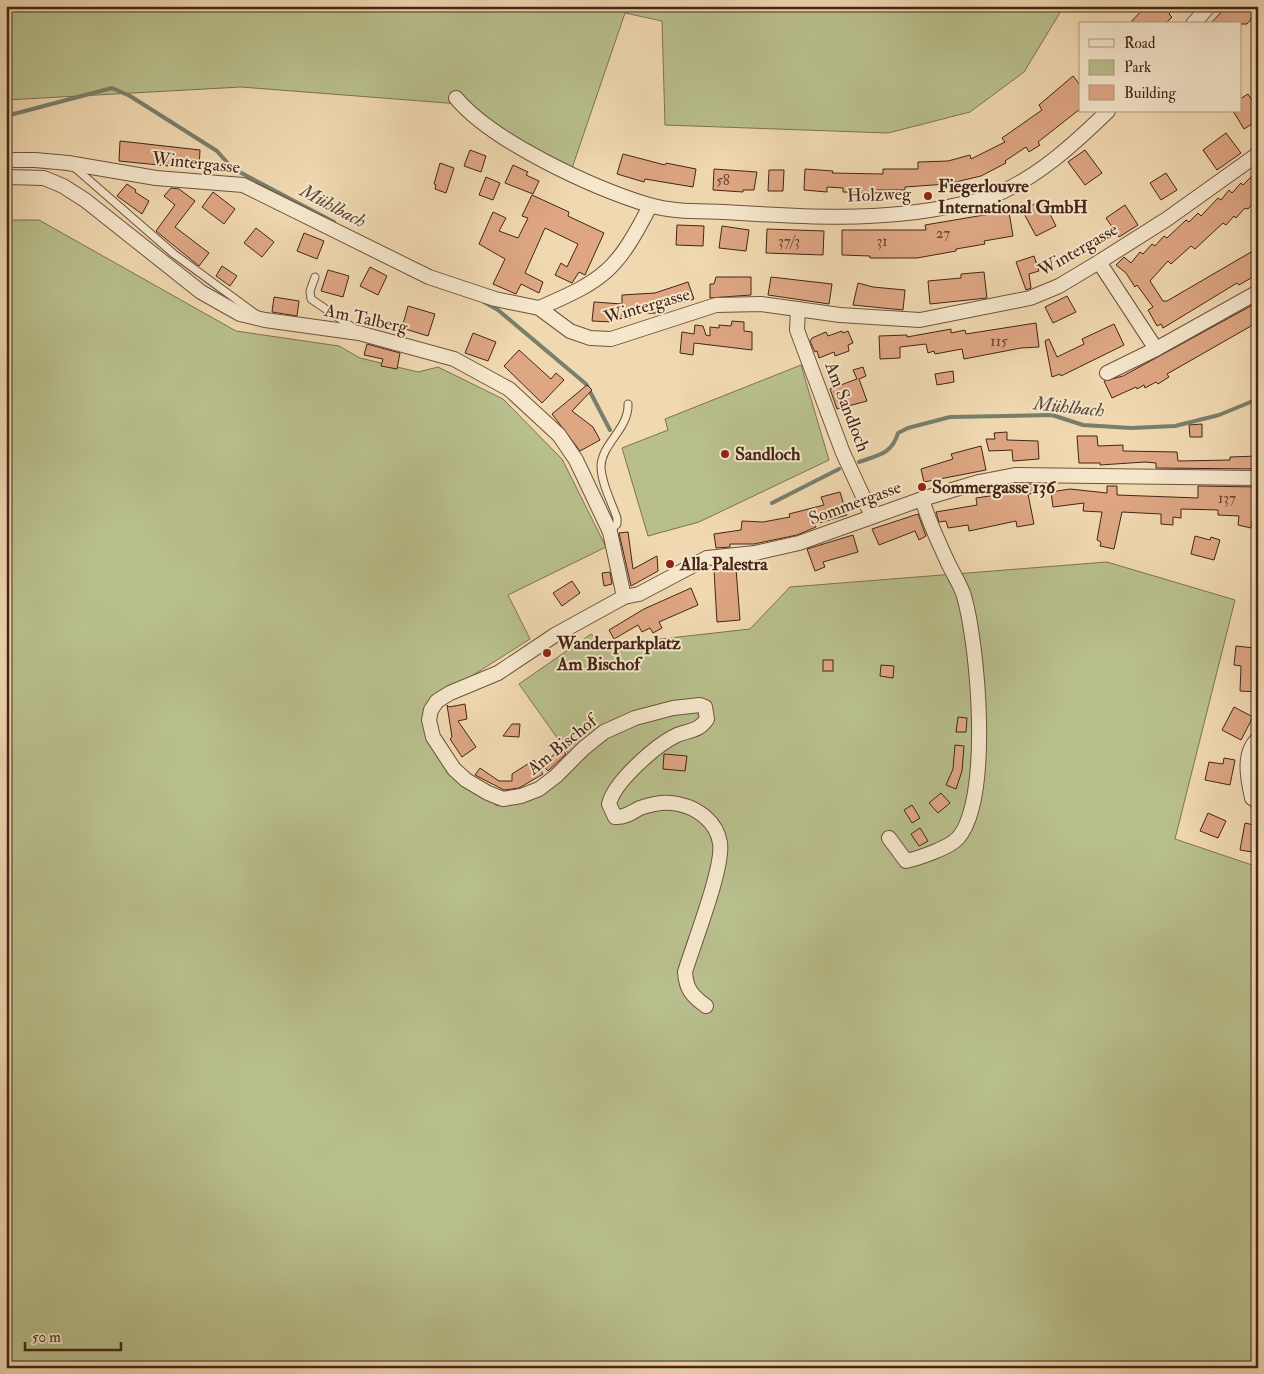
<svg xmlns="http://www.w3.org/2000/svg" width="1264" height="1374" font-family="'IM FELL Double Pica',serif">
<style>
.green{fill:#b8bf8c;stroke:#7e7251}
.lines{fill:none;stroke-linecap:round;stroke-linejoin:round}
.stream{stroke:#787f6c;stroke-width:4}
.building{fill:#dea683;stroke:#442516}
.lane-casing{stroke:#6f523c;stroke-width:9}
.street-casing{stroke:#6f523c;stroke-width:16}
.lane{stroke:#f5e6cc;stroke-width:7}
.street{stroke:#f5e6cc;stroke-width:14}
.poi-dot{fill:#8f2418;stroke:#f5e6cc;stroke-width:2}
.labels{text-anchor:middle;dominant-baseline:central;stroke-width:4;stroke-linejoin:round;paint-order:stroke}
.number-label{font-size:15px;fill:#6a4531}
.street-label{font-size:18px;fill:#442516;stroke:#f5e6cc}
.poi-label{font-size:18px;font-weight:bold;fill:#442516;stroke:#f5e6cc;text-anchor:start}
.water-label{font-size:19px;font-style:italic;fill:#5a4a3a;stroke:#f5e6cc}
</style>
<rect width="100%" height="100%" fill="#f0d8b0"/>
<filter id="stains"><feTurbulence type="fractalNoise" baseFrequency=".004" numOctaves="4"/><feColorMatrix values="0 0 0 0 .2 0 0 0 0 .09 0 0 0 0 .02 0 0 0 .5 -.17"/></filter>
<radialGradient id="worn" r=".72"><stop offset=".6" stop-color="#630" stop-opacity="0"/><stop offset="1" stop-color="#630" stop-opacity=".3"/></radialGradient>
<g class="green">
<path d="M6,6H1064L1024,72L970,112L888,133L665,125L662,21L625,13L571,171L460,104L241,87L6,100Z"/>
<path d="M6,220H39L236,331L339,346L360,358L418,372L438,367L503,399L562,459L606,547L508,595L530,639L437,698L433,726L462,780L497,806L544,780L570,756L519,684L591,634L607,645L750,629L790,587L1107,562L1235,600L1175,839L1258,867V1368H6Z"/>
<path d="M801,365L829,460L699,522L648,536L622,448L668,430L665,419Z"/>
</g>
<g class="lines">
<g class="stream">
<path d="M6,116L112,88L130,96L217,151L232,168L334,222"/>
<path d="M484,302L498,310L586,384L610,430"/>
<path d="M859,462C878,455 892,454 898,433L908,428L950,417L1052,415L1083,425L1131,428L1175,426L1219,415L1258,399"/>
<path d="M772,503L839,469"/>
</g>
</g>
<g class="building">
<path d="M1146,6H1177L1169,14L1172,17L1165,24H1129Z"/>
<path d="M1227,6H1248L1256,13L1247,24H1210Z"/>
<path d="M1073,76L1080,85V109L1038,142L1040,145L1029,152L1026,147L1005,161L1006,163L981,176L947,184L905,187V190H871V193L843,192V188L827,187V192L804,190L805,169L833,171L832,173L883,174V169H918V162L948,161L970,155L971,159L1005,142L1002,138L1042,110L1039,105Z"/>
<path d="M1248,94L1258,110V120L1244,129L1233,111H1240V99Z"/>
<path d="M1226,133L1241,153L1217,170L1203,150Z"/>
<path d="M120,141L200,150L199,169L119,161Z"/>
<path d="M470,150L486,156L481,172L464,166Z"/>
<path d="M1085,150L1102,173L1085,185L1068,162Z"/>
<path d="M623,154L665,165L666,163L696,169L693,187L645,179L644,182L617,174Z"/>
<path d="M440,163L454,168L446,193L435,189L436,185L434,184Z"/>
<path d="M513,165L528,172L526,175L539,181L533,194L505,183Z"/>
<path d="M714,169L757,172L754,190H743V192L713,190Z"/>
<path d="M769,170H784L783,191H768Z"/>
<path d="M1166,173L1177,190L1161,200L1150,183Z"/>
<path d="M1253,175L1258,183V198L1248,209L1245,208L1236,218L1234,216L1226,225L1223,223L1195,249L1191,246L1171,264L1168,261L1150,281L1163,301H1167L1258,248V274L1239,285L1237,283L1163,328L1161,324L1157,326L1148,310L1153,307L1137,285L1135,287L1126,273L1116,265L1124,257L1131,263L1140,252L1143,254L1152,244L1155,246L1164,236L1167,238L1186,220L1189,222L1198,213L1201,216L1218,198L1221,200L1229,190L1232,193L1241,183L1243,185Z"/>
<path d="M486,177L500,183L493,200L479,195Z"/>
<path d="M127,184L136,190L135,192L149,201L142,214L117,196Z"/>
<path d="M171,188L179,189L195,201L175,227L209,253L199,266L156,231L175,205L164,196Z"/>
<path d="M213,192L235,209L224,224L202,207Z"/>
<path d="M532,195L569,212L568,216L604,233L585,275L579,272L572,283L555,275L561,263L567,267L578,244L545,228L525,273L543,282L539,293L521,284L516,294L493,284L505,259L479,244L493,212L506,218L499,231L518,238L528,218L522,216Z"/>
<path d="M1043,200L1056,226L1036,236L1022,210Z"/>
<path d="M1125,205L1138,225L1119,237L1106,218Z"/>
<path d="M1008,206L1013,236L984,241L985,244L956,249V251L917,258H870V256L842,255V230H926L925,225L990,214L989,209Z"/>
<path d="M677,225L704,226L703,246L676,245Z"/>
<path d="M722,226L749,230L746,251L719,248Z"/>
<path d="M256,228L274,242L262,257L244,243Z"/>
<path d="M767,229L824,231L823,255L766,253Z"/>
<path d="M304,233L324,241L317,259L297,251Z"/>
<path d="M1034,256L1039,271L1029,274L1031,288L1026,290L1016,262Z"/>
<path d="M222,266L237,276L230,286L216,276Z"/>
<path d="M370,267L387,276L378,295L360,286Z"/>
<path d="M328,270L349,276L343,297L321,291Z"/>
<path d="M984,272L987,298L930,304L928,281L961,278V274Z"/>
<path d="M716,277H751V295L710,298V284H714Z"/>
<path d="M771,277L832,284L829,304L768,295Z"/>
<path d="M688,282L694,299L655,310L656,313L631,314V318L613,319V322L592,321L594,302L622,304V295L655,293Z"/>
<path d="M858,283L873,287L905,290L903,310L853,305Z"/>
<path d="M1067,296L1076,312L1053,323L1045,307Z"/>
<path d="M274,297L299,301L297,316L272,312Z"/>
<path d="M1258,302V322L1167,374L1169,377L1158,384L1156,382L1145,388L1144,385L1137,389L1136,387L1112,398L1104,381L1123,376Z"/>
<path d="M408,306L435,314L428,336L402,328Z"/>
<path d="M732,321L744,322V331L752,332V350L694,343L693,355L680,353L682,332L694,334L695,325L703,326L706,335L710,336V327L719,328V325L731,326Z"/>
<path d="M1036,323L1039,347L1021,348L964,359L962,349L935,354L934,351L928,353L926,344L900,347V358L880,359L879,336L907,335V337L951,329V333L965,330L966,334Z"/>
<path d="M1114,324L1124,345L1061,376L1060,374L1052,377L1045,341L1049,339L1057,357L1084,344L1082,339Z"/>
<path d="M842,331L843,333L848,331L853,343L848,345L849,351L835,356L834,352L819,358L817,351L815,352L810,341L812,338L826,332L828,336Z"/>
<path d="M473,333L496,342L488,361L465,353Z"/>
<path d="M367,344L400,353L397,369L381,366L383,359L364,355Z"/>
<path d="M519,350L551,379L556,373L564,380L542,403L504,366Z"/>
<path d="M863,367L866,376L859,379L867,401L837,409L830,389L857,379L853,370Z"/>
<path d="M953,371L954,382L937,385L935,374Z"/>
<path d="M587,385L592,390L572,411L593,427L600,440L580,451L552,414Z"/>
<path d="M1202,424V437H1190L1189,425Z"/>
<path d="M1007,432V440L1038,441L1039,459L1013,461L1012,450L989,451L986,439H995L994,433Z"/>
<path d="M1077,436H1097L1098,446L1123,445V451L1177,452L1178,461L1230,460V457L1258,456V469L1156,468V463L1145,462L1100,465V463H1079Z"/>
<path d="M981,446L986,470L924,482L921,469L953,459L951,454Z"/>
<path d="M1016,484H1054L1055,491L1028,494L1034,524L1017,527L1016,521L969,531L968,525L948,528L946,521L939,522L936,512L977,505L976,498L1003,494L1002,490L1016,487Z"/>
<path d="M1107,486H1117V495L1198,498V486L1257,487L1251,528L1238,525L1239,516L1218,515V510L1181,509V518L1173,517V525L1161,524V514L1122,512L1114,549L1100,546L1101,542L1097,540L1102,512L1083,511L1084,503L1053,507L1051,492L1070,489L1107,493Z"/>
<path d="M840,492L847,515L815,524L816,527L797,535L754,544H730V547L716,548L714,534L741,530L742,521L763,522L790,517L789,514L824,505L821,497Z"/>
<path d="M918,514L926,536L919,540L915,531L879,545L872,529Z"/>
<path d="M628,532L633,569L657,556L658,571L631,586L619,533Z"/>
<path d="M853,535L858,552L823,562L825,567L815,571L807,549Z"/>
<path d="M1195,536L1210,540L1211,537L1220,540L1214,560L1191,554Z"/>
<path d="M736,568L740,620L717,622L714,570Z"/>
<path d="M610,572L612,584L604,586L602,573Z"/>
<path d="M572,581L580,593L562,606L553,593Z"/>
<path d="M691,588L698,605L659,622L662,628L653,633L650,628L642,632L638,625L614,639L609,630L644,609Z"/>
<path d="M1236,646L1254,648L1253,667H1258V692L1240,691L1241,666L1234,665Z"/>
<rect x="823" y="660" width="10" height="11"/>
<path d="M881,665L894,666L893,678L880,676Z"/>
<path d="M465,704L467,719L458,721L476,747L462,757L450,739L452,737L447,705L449,707Z"/>
<path d="M1234,707L1253,717L1241,740L1222,730Z"/>
<path d="M958,717L967,718L966,732H956Z"/>
<path d="M512,724H520L519,737L503,736Z"/>
<path d="M955,745L964,746L962,771L956,789L946,785L953,769Z"/>
<path d="M561,748L566,754L548,771L543,765Z"/>
<path d="M664,754L687,756L685,771L663,769Z"/>
<path d="M1224,758L1235,760L1230,785L1205,780L1209,762L1223,764Z"/>
<path d="M534,760L543,774L519,788L504,790L475,775L480,768L499,781H512V774Z"/>
<path d="M941,793L950,803L938,813L929,803Z"/>
<path d="M912,805L920,818L912,823L904,810Z"/>
<path d="M1208,813L1226,821L1218,838L1200,831Z"/>
<path d="M1245,823L1258,826V853L1240,850Z"/>
<path d="M920,828L928,841L919,846L911,834Z"/>
</g>
<g class="lines">
<g class="lane-casing">
<g id="lane">
<path d="M74,167L174,254L256,314"/>
<path d="M315,277L310,291L311,299L358,331"/>
<path d="M610,531L617,524V518C612,503 601,483 601,466C602,443 629,429 628,404"/>
</g>
</g>
<g class="street-casing">
<g id="street">
<path d="M1193,24L1209,6"/>
<path d="M456,98C493,142 593,188 649,205C672,212 700,211 724,212C801,217 881,222 957,205C968,203 980,201 990,197C1035,180 1074,144 1108,111"/>
<path d="M6,160H35L68,163L156,178L243,185L429,277L495,299L539,308L570,331L590,338L611,339L716,305L761,304L840,315L920,320L1030,298L1059,286L1099,262L1167,219L1258,154"/>
<path d="M6,177L44,178L63,186L85,200L201,292L240,314L265,320L359,333L454,359L509,389L559,435L576,460L610,532L624,597"/>
<path d="M1099,262L1156,349"/>
<path d="M539,308C605,280 617,270 650,206"/>
<path d="M798,309L797,330L843,453L872,516"/>
<path d="M1107,373L1156,349L1258,292"/>
<path d="M1258,739C1242,753 1248,780 1252,798L1258,802"/>
<path d="M889,838L906,861C919,858 949,848 958,838C992,799 978,645 964,596C961,586 954,575 949,565C939,543 929,523 922,499"/>
<path d="M706,1006C692,996 686,989 685,972C693,945 724,867 720,843C717,822 698,808 678,804C666,801 651,804 640,808C632,812 625,818 615,817L609,804C614,782 656,745 677,735C690,730 699,731 707,719L705,707L700,705L673,708L635,718L604,732L584,748L556,776L539,789L521,796L503,799L488,793L466,780L454,769L433,737L429,720L431,710L437,701L450,693L498,673L555,635L624,597L639,594L707,558L755,553L799,543L922,499L979,482L1015,475L1258,478"/>
</g>
</g>
<use href="#lane" class="lane"/>
<use href="#street" class="street"/>
</g>
<g class="poi-dot">
<circle cx="928" cy="196" r="5"/>
<circle cx="725" cy="454" r="5"/>
<circle cx="922" cy="487" r="5"/>
<circle cx="670" cy="564" r="5"/>
<circle cx="547" cy="653" r="5"/>
</g>
<g class="labels">
<g class="number-label">
<text x="723" y="180">58</text>
<text x="943" y="233">27</text>
<text x="789" y="241">37/3</text>
<text x="882" y="241">31</text>
<text x="999" y="341">115</text>
<text x="1227" y="498">137</text>
</g>
<g class="street-label">
<text transform="translate(196 163) rotate(6)">Wintergasse</text>
<text transform="translate(879 195) rotate(-2)">Holzweg</text>
<text transform="translate(1078 250) rotate(-30)">Wintergasse</text>
<text transform="translate(647 306) rotate(-16)">Wintergasse</text>
<text transform="translate(366 319) rotate(12)">Am Talberg</text>
<text transform="translate(847 407) rotate(69)">Am Sandloch</text>
<text transform="translate(855 503) rotate(-20)">Sommergasse</text>
<text transform="translate(562 745) rotate(-39)">Am Bischof</text>
</g>
<g class="poi-label">
<text x="938" y="186">Fiegerlouvre<tspan x="938" dy="21">International GmbH</tspan></text>
<text x="735" y="454">Sandloch</text>
<text x="932" y="487">Sommergasse 136</text>
<text x="680" y="564">Alla Palestra</text>
<text x="557" y="643">Wanderparkplatz<tspan x="557" dy="21">Am Bischof</tspan></text>
</g>
<g class="water-label">
<text transform="translate(333 206) rotate(28)">Mühlbach</text>
<text transform="translate(1069 407) rotate(6)">Mühlbach</text>
</g>
</g>
<rect width="1264" height="1374" fill="none" stroke="#f0d8b0" stroke-width="25"/>
<rect x="8" y="8" width="1249" height="1359" fill="none" stroke="#442516" stroke-width="2.5"/>
<rect x="12" y="12" width="1239" height="1349" fill="none" stroke="#442516"/>
<rect x="1079" y="22" width="162" height="90" fill="#f5e6cc" stroke="#ae9983"/>
<rect x="1089" y="39" width="25" height="8" fill="#f5e6cc" stroke="#ae9983"/>
<text x="1124" y="48" font-size="15" fill="#442516">Road</text>
<rect x="1089" y="60" width="25" height="15" fill="#b8bf8c" stroke="#ae9983"/>
<text x="1124" y="72" font-size="15" fill="#442516">Park</text>
<rect x="1089" y="85" width="25" height="15" fill="#dea683" stroke="#ae9983"/>
<text x="1124" y="98" font-size="15" fill="#442516">Building</text>
<path d="M25 1342v8h96v-8" fill="none" stroke="#442516" stroke-width="2.5"/>
<text x="32" y="1342" font-size="15" fill="#442516" stroke="#f5e6cc" stroke-width="4" paint-order="stroke">50 m</text>
<rect width="100%" height="100%" filter="url(#stains)"/>
<rect width="100%" height="100%" fill="url(#worn)"/>
</svg>
